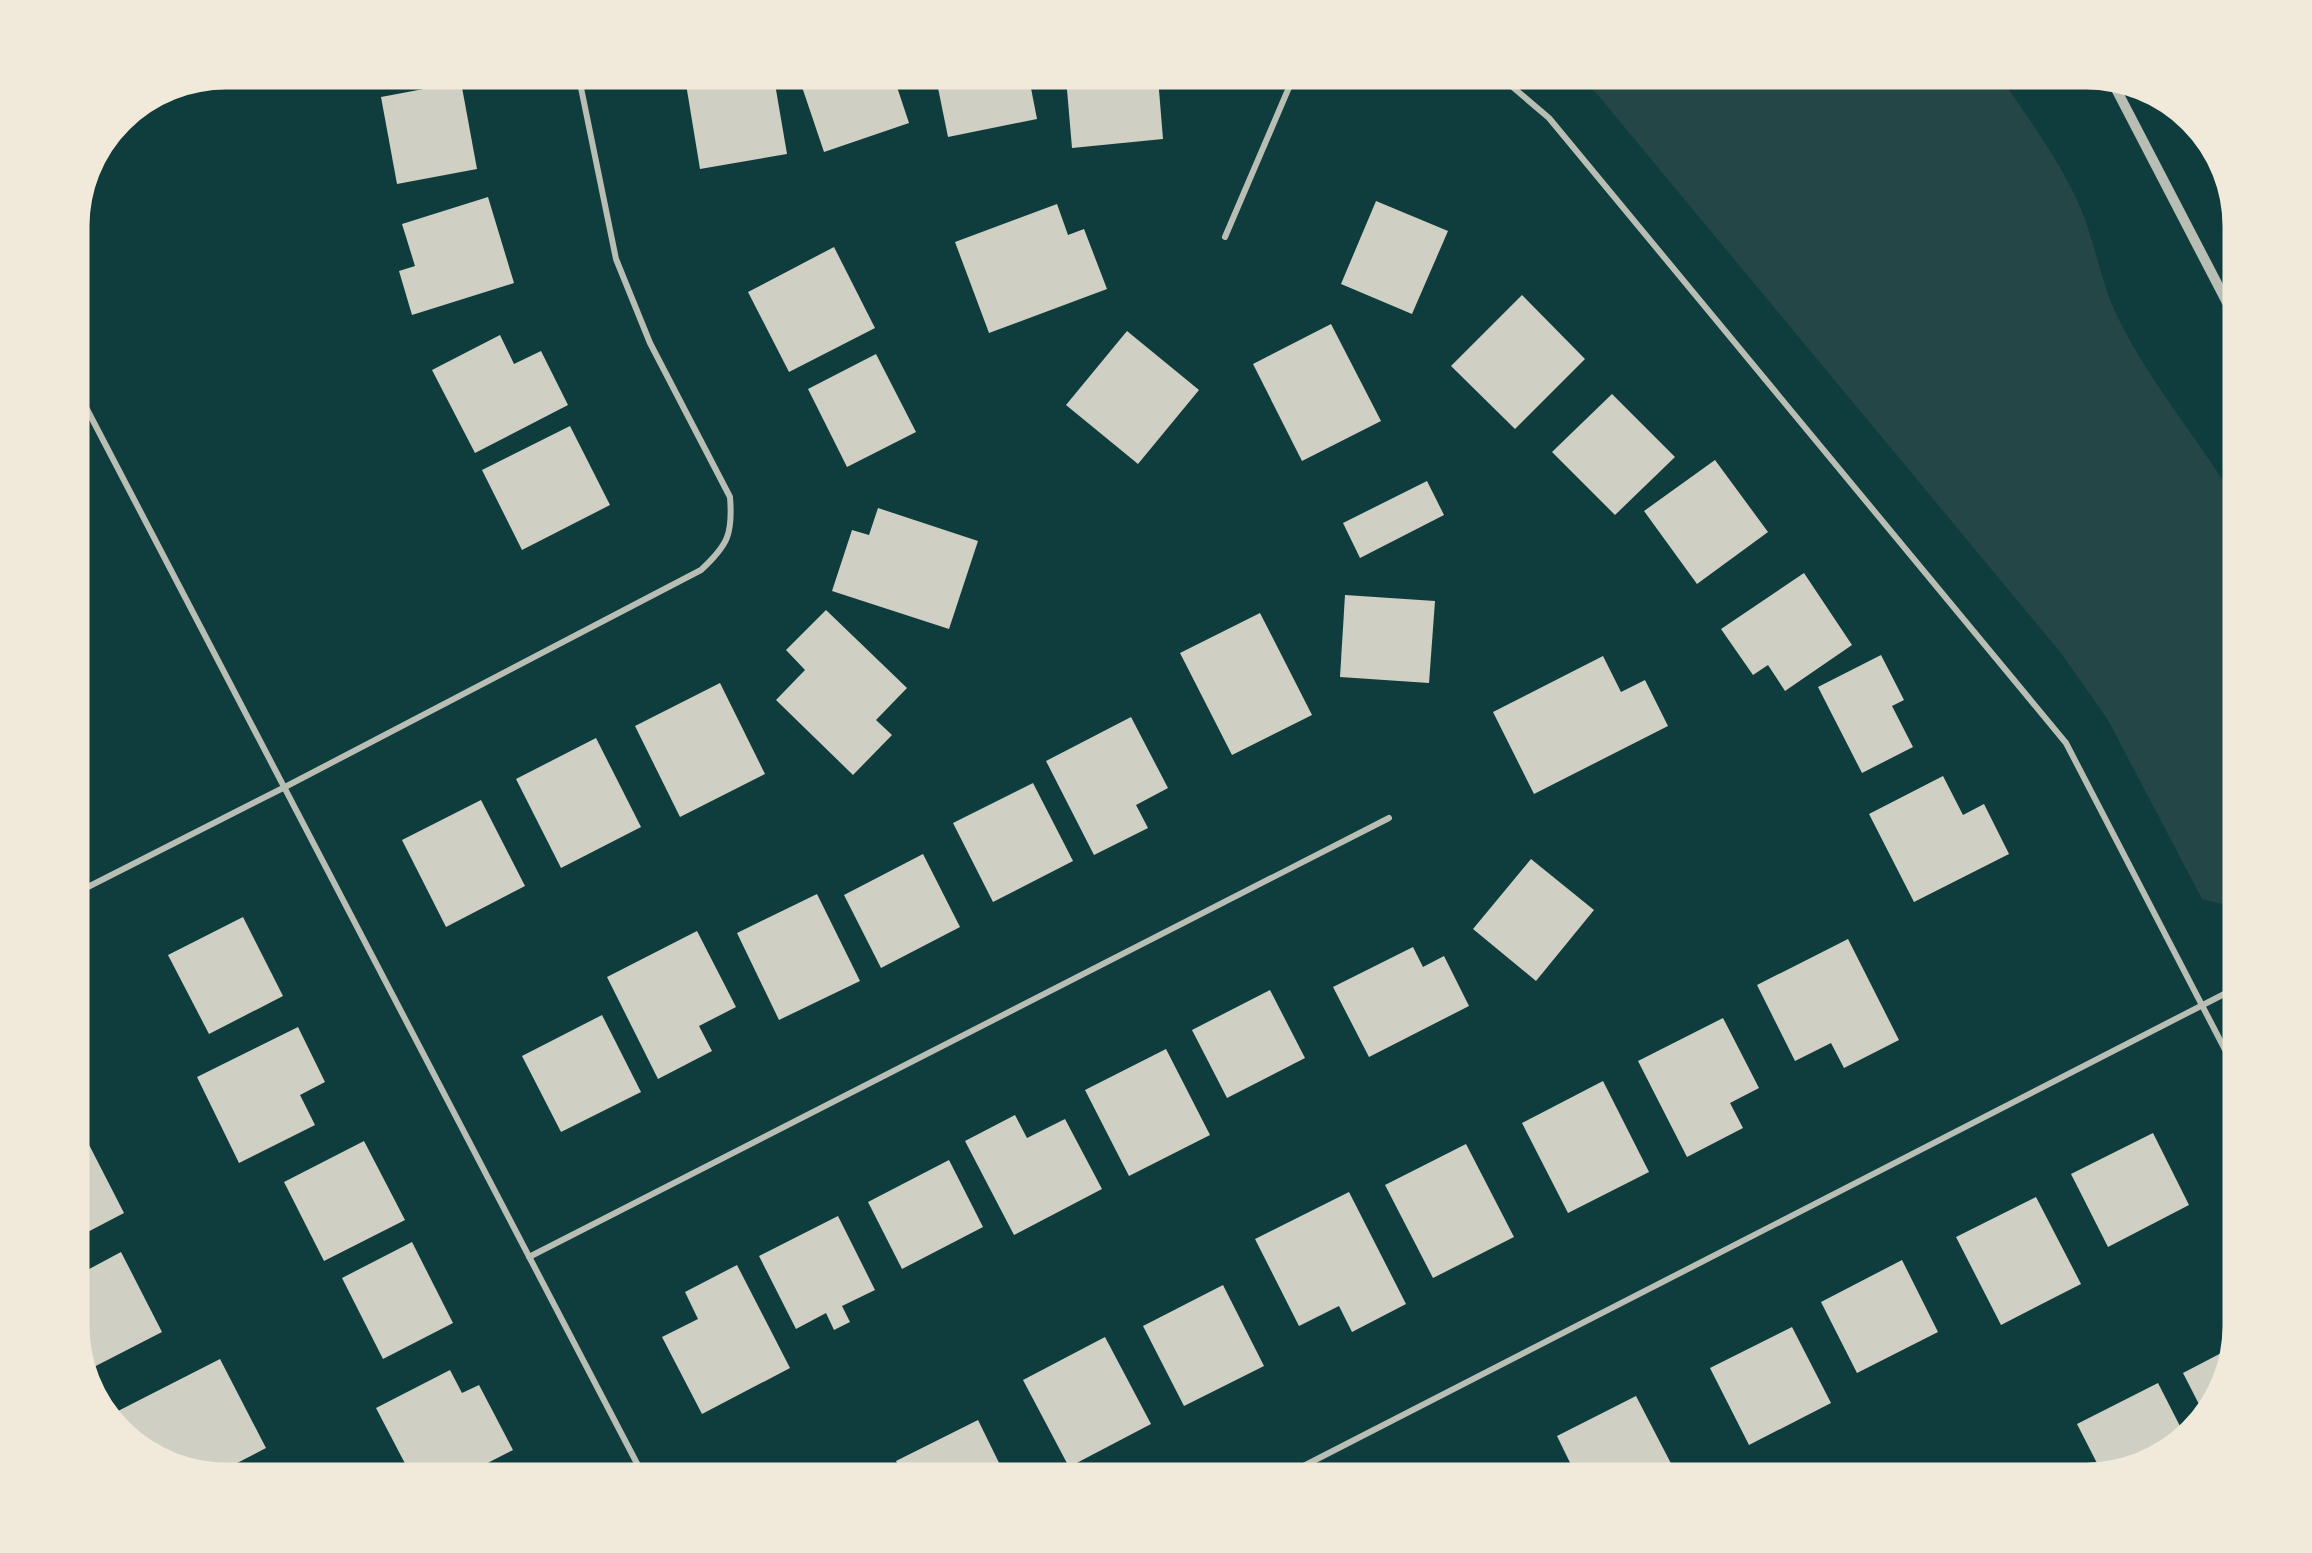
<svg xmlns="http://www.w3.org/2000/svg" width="2312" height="1553" font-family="Barlow,sans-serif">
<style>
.green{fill:#244646}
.building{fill:#cfcfc3}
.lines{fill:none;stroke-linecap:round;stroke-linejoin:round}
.minor{stroke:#b8beb3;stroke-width:6}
.tertiary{stroke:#b8beb3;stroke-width:10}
.rim{fill:none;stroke:#f1e9da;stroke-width:3}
</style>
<rect width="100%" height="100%" fill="#0f3d3e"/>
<path class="green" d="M1578,78H2001C2027,117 2056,155 2076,198C2095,238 2100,283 2120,322C2152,385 2198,439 2234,498V907L2202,899L2108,720L2061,653L1597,94Z"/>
<g class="building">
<path d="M724,78H774L787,154L700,169L686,84Z"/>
<path d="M799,78H894L909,123L824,152Z"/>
<path d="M936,78H1029L1037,119L948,137Z"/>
<path d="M1066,78H1158L1163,139L1072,148Z"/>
<path d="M461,82L477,169L397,184L381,97Z"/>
<path d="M488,197L514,283L412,315L399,271L415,266L402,224Z"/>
<path d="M1376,201L1448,231L1412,314L1341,284Z"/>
<path d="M1057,204L1068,235L1084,229L1107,289L989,333L955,242Z"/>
<path d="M834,247L875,328L789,372L748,292Z"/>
<path d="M1522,295L1585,359L1515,429L1451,366Z"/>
<path d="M1331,324L1381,421L1302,461L1253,364Z"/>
<path d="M1127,331L1199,390L1138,464L1066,405Z"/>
<path d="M500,335L514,364L541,351L568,405L475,453L432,370Z"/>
<path d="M876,354L916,432L847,467L808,389Z"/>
<path d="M1612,394L1675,457L1615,515L1552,452Z"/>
<path d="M570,426L610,505L522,550L482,470Z"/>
<path d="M1715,460L1768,532L1697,584L1644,511Z"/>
<path d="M1427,481L1444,515L1360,558L1343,523Z"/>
<path d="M878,508L978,541L949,629L832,591L852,530L869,535Z"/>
<path d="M1804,573L1852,645L1785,691L1768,665L1753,675L1721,629Z"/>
<path d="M1345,595L1435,601L1429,683L1340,677Z"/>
<path d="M826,610L907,688L876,720L892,735L853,775L776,700L805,670L786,650Z"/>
<path d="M1260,613L1312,715L1232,755L1180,653Z"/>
<path d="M1881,655L1904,700L1892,706L1913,747L1862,773L1818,687Z"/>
<path d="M1603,656L1621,692L1645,680L1668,726L1534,794L1493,712Z"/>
<path d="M720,683L765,774L680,817L635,726Z"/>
<path d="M1131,717L1168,788L1136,805L1148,828L1094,855L1046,761Z"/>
<path d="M596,738L641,827L561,868L516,779Z"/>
<path d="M1943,776L1963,815L1984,804L2009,854L1914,902L1869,814Z"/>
<path d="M1033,783L1073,861L993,902L953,823Z"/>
<path d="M481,800L525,886L446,927L402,840Z"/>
<path d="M923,854L960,927L881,968L844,895Z"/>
<path d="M1531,859L1594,910L1536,981L1473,929Z"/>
<path d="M817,894L860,981L779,1020L737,933Z"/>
<path d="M243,917L283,996L209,1034L168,955Z"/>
<path d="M697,931L736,1007L699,1026L712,1051L658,1079L607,977Z"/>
<path d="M1848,939L1899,1040L1844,1068L1831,1043L1795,1061L1757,985Z"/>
<path d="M1413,947L1423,967L1444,956L1469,1006L1369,1057L1333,987Z"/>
<path d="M1270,990L1305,1058L1227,1098L1192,1030Z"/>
<path d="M602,1015L641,1092L561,1132L522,1056Z"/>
<path d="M1723,1018L1759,1088L1730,1103L1743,1128L1687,1157L1638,1061Z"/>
<path d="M298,1027L325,1082L300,1095L315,1125L239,1163L197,1077Z"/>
<path d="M78,1046L87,1063L78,1067Z"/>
<path d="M1166,1049L1210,1135L1129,1176L1085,1090Z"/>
<path d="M1603,1081L1649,1172L1568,1213L1522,1123Z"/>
<path d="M1015,1115L1027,1138L1065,1119L1102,1189L1014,1235L965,1141Z"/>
<path d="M83,1133L124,1213L78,1237V1135Z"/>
<path d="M2153,1133L2189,1205L2108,1247L2071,1174Z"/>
<path d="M364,1141L405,1220L324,1261L284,1182Z"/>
<path d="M1466,1144L1514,1237L1433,1278L1385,1185Z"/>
<path d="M949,1160L983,1227L902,1269L868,1202Z"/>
<path d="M1349,1192L1406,1304L1352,1332L1339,1306L1299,1326L1255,1239Z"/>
<path d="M2036,1197L2081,1284L2001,1325L1956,1237Z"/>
<path d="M838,1216L875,1290L842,1306L850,1322L834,1330L826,1313L796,1329L759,1256Z"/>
<path d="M412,1242L453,1323L383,1359L342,1278Z"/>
<path d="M121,1252L162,1332L88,1370L78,1336V1275Z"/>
<path d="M1902,1260L1938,1332L1857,1373L1821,1302Z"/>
<path d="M737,1265L790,1368L702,1414L662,1337L698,1319L685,1292Z"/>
<path d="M1223,1285L1264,1366L1184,1406L1143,1326Z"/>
<path d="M1792,1327L1831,1403L1749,1445L1710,1368Z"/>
<path d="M1105,1337L1151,1424L1069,1467L1023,1380Z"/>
<path d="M2227,1350L2209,1409L2204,1414L2183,1373Z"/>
<path d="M220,1359L266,1448L218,1473L176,1460L173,1454L167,1457L144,1450L131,1437L118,1411Z"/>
<path d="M450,1370L462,1393L479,1385L513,1450L464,1475H411L376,1408Z"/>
<path d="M2158,1383L2183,1432L2152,1460L2101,1471L2077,1424Z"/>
<path d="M1636,1396L1677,1475H1576L1557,1436Z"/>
<path d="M978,1420L1005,1475H903L896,1461Z"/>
<path d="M525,1465L530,1475H505Z"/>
</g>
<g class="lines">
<g class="minor">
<path d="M1502,78L1549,118L2066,743L2234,1067"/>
<path d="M1225,237L1293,78"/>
<path d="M78,392L643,1475"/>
<path d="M78,892L285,787L701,570C728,545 733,534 730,497L650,343L616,259L579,78"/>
<path d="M529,1257L1389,818"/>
<path d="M1286,1475L2234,989"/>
</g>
<path class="tertiary" d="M2115,87L2234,316"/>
</g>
<path d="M0 0H2312V1553H0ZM226 88H2086A138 138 0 0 1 2224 226V1326A138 138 0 0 1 2086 1464H226A138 138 0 0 1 88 1326V226A138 138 0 0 1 226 88Z" fill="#f1e9da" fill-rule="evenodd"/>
<path class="rim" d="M226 88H2086A138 138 0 0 1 2224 226V1326A138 138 0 0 1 2086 1464H226A138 138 0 0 1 88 1326V226A138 138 0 0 1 226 88Z"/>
</svg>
